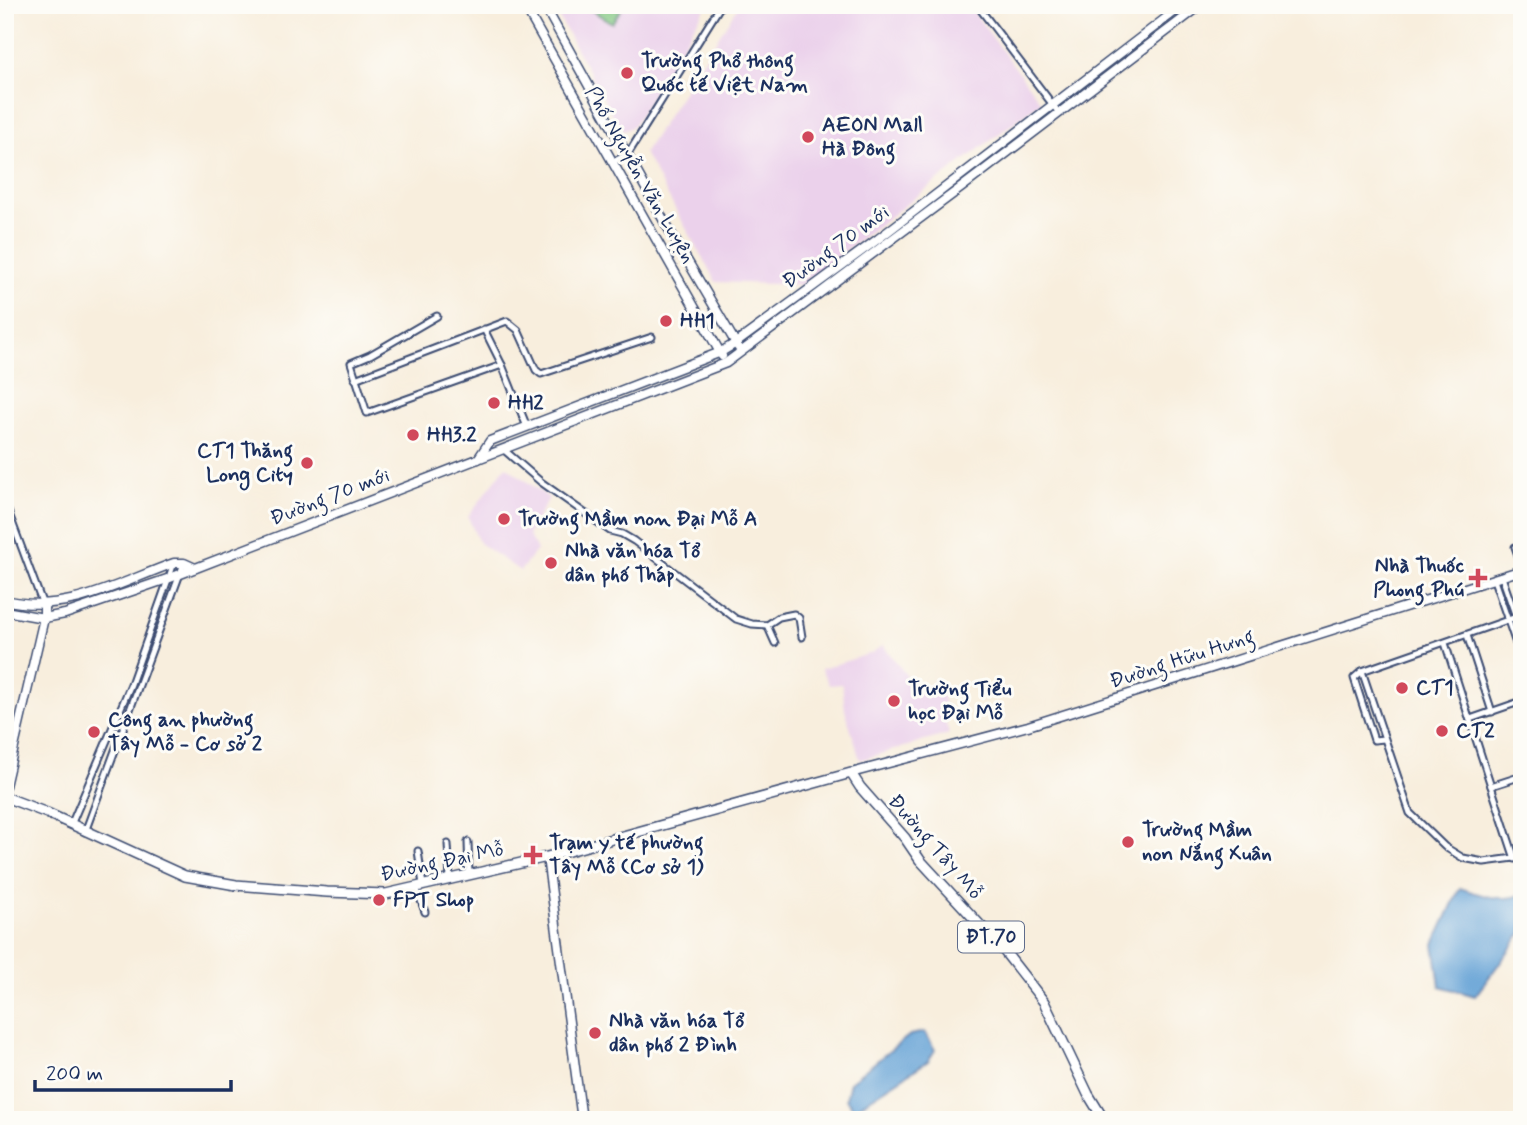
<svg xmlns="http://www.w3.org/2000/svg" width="1527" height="1125" font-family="Mynerve,sans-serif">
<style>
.built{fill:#ebd1eb}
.green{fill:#82c782;stroke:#4e7b70;stroke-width:2}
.water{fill:#63a1d5;stroke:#3f689a;stroke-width:2}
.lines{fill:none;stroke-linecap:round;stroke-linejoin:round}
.street-casing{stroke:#3c4c71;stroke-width:9}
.secondary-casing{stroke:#3c4c71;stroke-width:11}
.primary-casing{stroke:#3c4c71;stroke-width:12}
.street{stroke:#fff;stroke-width:5}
.secondary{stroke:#fff;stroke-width:8}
.primary{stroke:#fff;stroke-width:9}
.poi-dot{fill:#d1495b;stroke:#fdfcf7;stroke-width:2.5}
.labels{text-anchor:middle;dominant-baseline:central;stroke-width:6;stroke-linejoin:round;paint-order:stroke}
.shield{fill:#fdfcf7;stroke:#5f6c8c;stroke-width:2}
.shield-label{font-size:19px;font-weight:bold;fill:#1b2f5e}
.poi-label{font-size:21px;font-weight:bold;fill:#1b2f5e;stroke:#fdfcf7;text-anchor:start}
.street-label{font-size:21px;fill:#1b2f5e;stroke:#fdfcf7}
</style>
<rect width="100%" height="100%" fill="#fdfcf7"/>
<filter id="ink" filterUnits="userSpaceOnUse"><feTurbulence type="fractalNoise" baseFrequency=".0143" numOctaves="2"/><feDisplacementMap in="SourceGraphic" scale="14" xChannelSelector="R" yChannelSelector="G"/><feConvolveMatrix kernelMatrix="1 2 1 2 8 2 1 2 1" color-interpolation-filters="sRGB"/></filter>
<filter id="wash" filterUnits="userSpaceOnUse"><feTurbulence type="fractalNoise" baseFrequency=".00686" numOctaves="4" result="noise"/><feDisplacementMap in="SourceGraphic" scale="28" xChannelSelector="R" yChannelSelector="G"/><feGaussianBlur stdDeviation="1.57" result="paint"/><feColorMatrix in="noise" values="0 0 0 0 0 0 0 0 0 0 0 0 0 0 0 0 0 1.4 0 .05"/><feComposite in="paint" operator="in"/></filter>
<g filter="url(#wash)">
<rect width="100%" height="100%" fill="#f8eedd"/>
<g class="built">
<path d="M552,5H707L633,126L624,131L620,128Z"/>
<path d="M739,5H968L1041,102L800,285L716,282L644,153Z"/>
<path d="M506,466L549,498L528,535L537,550L520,571L479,543L468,517Z"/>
<path d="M883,645L919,692L940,686L948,717L944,718L949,734L860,760L845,710L842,684L829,685L821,669L872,653Z"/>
</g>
<path class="green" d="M583,5H624L612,23Z"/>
<g class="water">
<path d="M1460,888C1479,894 1503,904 1522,894V933L1475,996L1440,986L1434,944Z"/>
<path d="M925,1032L935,1050L928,1061L854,1109L846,1099L850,1082L910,1035Z"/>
</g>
</g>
<g filter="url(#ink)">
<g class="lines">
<g class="street-casing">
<g id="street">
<path d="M977,5L1059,113"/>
<path d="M613,162L628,154L721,5"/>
<path d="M437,316L370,355L351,363L367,413L502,365L484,329"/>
<path d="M502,365L527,427"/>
<path d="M355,379L507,321L518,330L536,370L541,374L652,337"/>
<path d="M503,449L541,482L610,531L622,534L634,541L736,619L752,624L767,625L775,643"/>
<path d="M5,503L43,605"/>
<path d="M1515,547L1522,566"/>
<path d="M1502,577L1522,634"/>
<path d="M1494,580L1522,661"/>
<path d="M767,625L779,617L794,614L799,618L802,637"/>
<path d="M1467,635L1492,712"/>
<path d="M1445,643L1491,786"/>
<path d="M1362,671L1410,813L1445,847L1463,858L1484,862L1522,857"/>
<path d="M1470,719L1522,701"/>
<path d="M1384,739L1374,740L1354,678L1362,671L1522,615"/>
<path d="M71,825L131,684L174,563"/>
<path d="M85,832L184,563"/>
<path d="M468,842L469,875"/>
<path d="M448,844L450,879"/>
<path d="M418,851L423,885"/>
<path d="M1515,859L1491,786L1522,776"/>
<path d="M416,887L425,912"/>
</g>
</g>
<g class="secondary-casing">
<g id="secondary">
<path d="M524,5L722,356"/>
<path d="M544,5L664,221L738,347"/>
<path d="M478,459L490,441L721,352L736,343L878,239L1183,5"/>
<path d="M5,600C66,615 118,583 174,563H184L195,568"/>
<path d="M5,611L44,618L65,614L170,578L726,363L962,187L1201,5"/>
<path d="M851,773L1028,726L1522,570"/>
<path d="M5,786L44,618V605"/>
<path d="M547,857L582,1120"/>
</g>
</g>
<g class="primary-casing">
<path id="primary" d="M5,797L47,813L185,876L236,885L327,892L386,894L547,857L851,773L860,787L905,838L920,860L1005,952L1044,1002L1088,1094L1104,1120"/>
</g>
<use href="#street" class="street"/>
<use href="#secondary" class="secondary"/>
<use href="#primary" class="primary"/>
</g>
</g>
<g class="poi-dot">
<circle cx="627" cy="73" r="7"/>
<circle cx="808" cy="137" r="7"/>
<circle cx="666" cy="321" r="7"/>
<circle cx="494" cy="403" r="7"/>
<circle cx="413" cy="435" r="7"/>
<circle cx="307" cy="463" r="7"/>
<circle cx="504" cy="519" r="7"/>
<circle cx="551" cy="563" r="7"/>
<path d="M1474.5 567.5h7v7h7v7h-7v7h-7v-7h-7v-7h7z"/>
<circle cx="1402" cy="688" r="7"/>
<circle cx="894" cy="701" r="7"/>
<circle cx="1442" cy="731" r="7"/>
<circle cx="94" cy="732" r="7"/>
<circle cx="1128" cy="842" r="7"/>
<path d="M529.5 844.5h7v7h7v7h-7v7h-7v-7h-7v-7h7z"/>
<circle cx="379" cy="900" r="7"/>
<circle cx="595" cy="1033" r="7"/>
</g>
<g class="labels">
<rect class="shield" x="958" y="921.5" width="66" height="31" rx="5"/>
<g class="shield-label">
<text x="991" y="937">ĐT.70</text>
</g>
<g class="poi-label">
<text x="641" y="61">Trường Phổ thông<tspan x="641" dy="24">Quốc tế Việt Nam</tspan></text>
<text x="822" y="125">AEON Mall<tspan x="822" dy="24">Hà Đông</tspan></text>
<text x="680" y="321">HH1</text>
<text x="508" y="403">HH2</text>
<text x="427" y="435">HH3.2</text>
<text x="293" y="451" text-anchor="end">CT1 Thăng<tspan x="293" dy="24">Long City</tspan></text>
<text x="518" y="519">Trường Mầm non Đại Mỗ A</text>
<text x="565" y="551">Nhà văn hóa Tổ<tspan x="565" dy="24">dân phố Tháp</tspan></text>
<text x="1464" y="566" text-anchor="end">Nhà Thuốc<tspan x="1464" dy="24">Phong Phú</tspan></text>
<text x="1416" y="688">CT1</text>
<text x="908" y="689">Trường Tiểu<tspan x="908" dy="24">học Đại Mỗ</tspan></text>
<text x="108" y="720">Công an phường<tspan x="108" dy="24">Tây Mỗ - Cơ sở 2</tspan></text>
<text x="1456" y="731">CT2</text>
<text x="1142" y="830">Trường Mầm<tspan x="1142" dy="24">non Nắng Xuân</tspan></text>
<text x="549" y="843">Trạm y tế phường<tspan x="549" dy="24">Tây Mỗ (Cơ sở 1)</tspan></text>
<text x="393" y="900">FPT Shop</text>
<text x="609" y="1021">Nhà văn hóa Tổ<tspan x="609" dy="24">dân phố 2 Đình</tspan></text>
</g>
<g class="street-label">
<text transform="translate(640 175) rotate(60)">Phố Nguyễn Văn Luyện</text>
<text transform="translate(836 247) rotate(-36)">Đường 70 mới</text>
<text transform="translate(330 497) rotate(-21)">Đường 70 mới</text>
<text transform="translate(1182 659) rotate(-18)">Đường Hữu Hưng</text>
<text transform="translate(935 847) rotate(49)">Đường Tây Mỗ</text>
<text transform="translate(442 862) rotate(-12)">Đường Đại Mỗ</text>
</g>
</g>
<rect width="1527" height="1125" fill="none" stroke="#fdfcf7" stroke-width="28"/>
<path d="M35 1080v10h196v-10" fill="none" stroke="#1b2f5e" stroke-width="3.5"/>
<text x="46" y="1080" font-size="21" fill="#1b2f5e" stroke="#fdfcf7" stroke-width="5" paint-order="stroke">200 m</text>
</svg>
